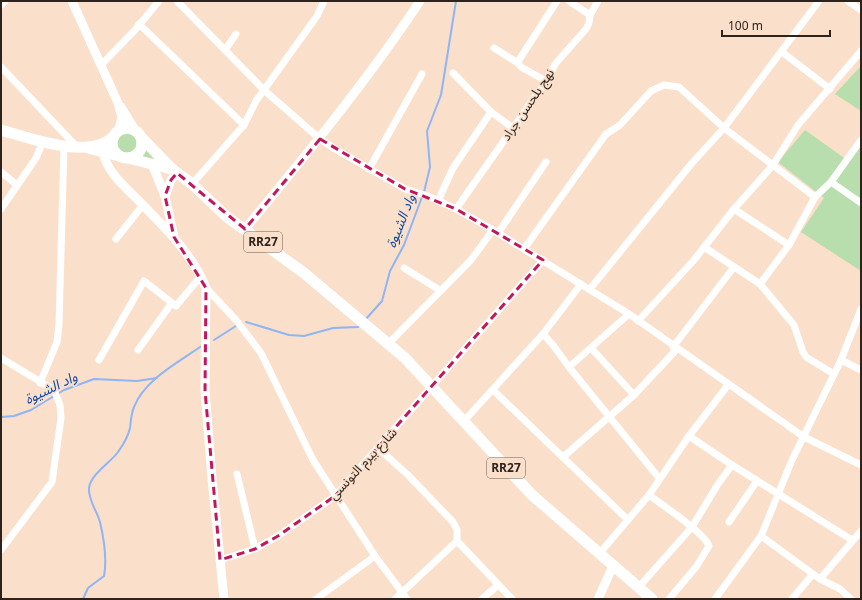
<svg xmlns="http://www.w3.org/2000/svg" width="862" height="600" font-family="Georgia,'Noto Sans Arabic',serif">
<style>
.green{fill:#b7deac}
.lines{fill:none;stroke-linecap:round;stroke-linejoin:round}
.stream{stroke:#8fb5f5;stroke-width:2}
.minor{stroke:#fff;stroke-width:7}
.tertiary{stroke:#fff;stroke-width:9}
.primary{stroke:#fff;stroke-width:11}
.marked{fill:none;stroke:#c2185b;stroke-width:3;stroke-dasharray:8 5;stroke-linejoin:round}
.labels{text-anchor:middle;dominant-baseline:central;stroke-width:3.5;stroke-linejoin:round;paint-order:stroke}
.shield{fill:#fadfcb;stroke:#6a5b50;stroke-width:1}
.shield-label{font-size:12px;font-weight:bold;fill:#2d231c}
.street-label{font-size:13px;fill:#2d231c;stroke:#fadfcb}
.water-label{font-size:14px;font-style:italic;fill:#1449a4;stroke:#fadfcb}
</style>
<rect width="100%" height="100%" fill="#fadfcb"/>
<g class="green">
<path d="M860,67L861,68V111L835,94Z"/>
<path d="M805,130L847,160L861,143V271L801,232L824,198L778,162Z"/>
<circle cx="127" cy="144" r="10"/>
<path d="M143,146L157,163L135,158Z"/>
</g>
<g class="lines">
<g class="stream">
<path d="M424,192L430,167L427,131L441,95L456,1"/>
<path d="M365,320L382,301L390,271L404,245L422,197"/>
<path d="M246,322L289,335L304,336L333,328L358,327L361,324"/>
<path d="M214,340L236,326"/>
<path d="M1,417L14,416L31,410L64,390L94,379L137,381L157,378"/>
<path d="M83,599L88,588L104,576C107,560 104,539 100,522C97,511 88,500 89,488C91,474 110,463 118,452C123,445 128,437 130,428C131,421 131,414 134,407C145,379 179,362 203,345"/>
</g>
<g class="minor">
<path d="M177,1L264,90L320,139L335,149L405,189L428,196L456,209L493,230L629,314L804,437L861,465"/>
<path d="M569,1L590,15"/>
<path d="M848,1L861,10"/>
<path d="M1,5L5,1"/>
<path d="M139,24L244,125"/>
<path d="M494,48L518,63"/>
<path d="M225,50L236,34"/>
<path d="M782,52L830,89"/>
<path d="M102,64L135,30L159,1"/>
<path d="M1,67L77,147"/>
<path d="M453,73L491,112L513,128"/>
<path d="M546,81L521,67L518,63L519,60L557,1"/>
<path d="M369,169L422,74"/>
<path d="M1,172L17,185"/>
<path d="M831,182L861,203"/>
<path d="M192,184L244,125L256,101L317,16L324,1"/>
<path d="M438,201L453,168L491,112"/>
<path d="M1,209L36,158L43,142"/>
<path d="M456,209L546,81L556,63L586,29L589,23L590,15L598,1"/>
<path d="M734,209L789,245"/>
<path d="M498,233L546,162"/>
<path d="M116,239L143,205"/>
<path d="M704,247L760,284L794,325L803,352L806,357L834,374"/>
<path d="M524,249L606,134L620,125L651,91L664,85L679,87L724,128L815,197"/>
<path d="M404,268L441,291"/>
<path d="M760,284L789,245L815,197L831,182L861,140"/>
<path d="M206,288L236,320L261,353L313,460L375,556L407,599"/>
<path d="M590,289L692,163L724,128L819,1"/>
<path d="M638,321L694,260L734,209L773,165L798,125L861,51"/>
<path d="M543,334L553,345L569,367L659,478"/>
<path d="M389,343L471,260L493,230"/>
<path d="M673,347L734,267"/>
<path d="M592,349L634,395"/>
<path d="M138,350L171,304"/>
<path d="M1,358L54,390L60,405L61,418L52,482L1,550"/>
<path d="M99,360L144,281L176,306L201,276"/>
<path d="M841,360L861,370"/>
<path d="M569,367L629,314"/>
<path d="M40,383L57,342L59,324L64,145"/>
<path d="M493,390L628,520"/>
<path d="M464,421L543,334L581,284"/>
<path d="M689,436L732,465"/>
<path d="M378,448L408,475L453,522L457,530V541L395,599"/>
<path d="M563,457L634,395L677,349"/>
<path d="M237,474L255,549"/>
<path d="M649,495C662,505 705,533 709,546L696,567L669,599"/>
<path d="M729,522L757,481"/>
<path d="M761,536L820,579L861,531"/>
<path d="M457,541L512,599"/>
<path d="M599,554L649,495L689,436L728,385"/>
<path d="M220,560L255,549L278,536L335,496L543,260"/>
<path d="M820,579L840,589L851,599"/>
<path d="M638,588L692,527L718,484L732,465L852,540"/>
<path d="M316,599L375,556"/>
<path d="M482,599L498,585"/>
<path d="M715,599L761,536L792,460L841,360L861,309"/>
<path d="M792,599L812,575"/>
</g>
<g class="tertiary">
<path d="M72,1L118,103L122,117L119,130"/>
<path d="M121,107L135,130"/>
<path d="M103,153C108,173 124,186 139,201C164,227 192,253 206,288L205,391L212,479L224,599"/>
<path d="M152,164L165,196L174,237"/>
<path d="M165,196L171,180L177,173"/>
<path d="M245,229C306,155 367,81 420,1"/>
<path d="M598,599L613,566"/>
</g>
<g class="primary">
<circle cx="127" cy="143" r="15"/>
<path d="M1,130C30,138 90,161 114,136"/>
<path d="M142,138L172,169L192,184L227,217L304,273L405,358L532,495L652,599"/>
<path d="M88,148L119,156"/>
<path d="M128,158L171,169"/>
</g>
</g>
<path class="marked" d="M320,139L405,189L456,209L543,260L335,496L278,536L255,549L220,560L205,391L206,288L174,237L165,196L171,180L177,173L245,229Z"/>
<g class="labels">
<g class="shield">
<rect x="244" y="232" width="38" height="20" rx="3"/>
<rect x="487" y="458" width="38" height="20" rx="3"/>
</g>
<g class="shield-label">
<text x="263" y="242">RR27</text>
<text x="506" y="468">RR27</text>
</g>
<g class="street-label">
<text transform="translate(528 105) rotate(-56)">نهج بلحسن جراد</text>
<text transform="translate(363 464) rotate(-47)">شارع بيرم التونسي</text>
</g>
<g class="water-label">
<text transform="translate(401 221) rotate(-68)">واد الشيوة</text>
<text transform="translate(51 388) rotate(-26)">واد الشيوة</text>
</g>
</g>
<rect width="862" height="600" fill="none" stroke="#2d231c" stroke-width="4"/>
<path d="M722 30v6h108v-6" fill="none" stroke="#2d231c" stroke-width="2"/>
<text x="728" y="30" font-size="12" fill="#2d231c" stroke="#fadfcb" stroke-width="3" paint-order="stroke">100 m</text>
</svg>
